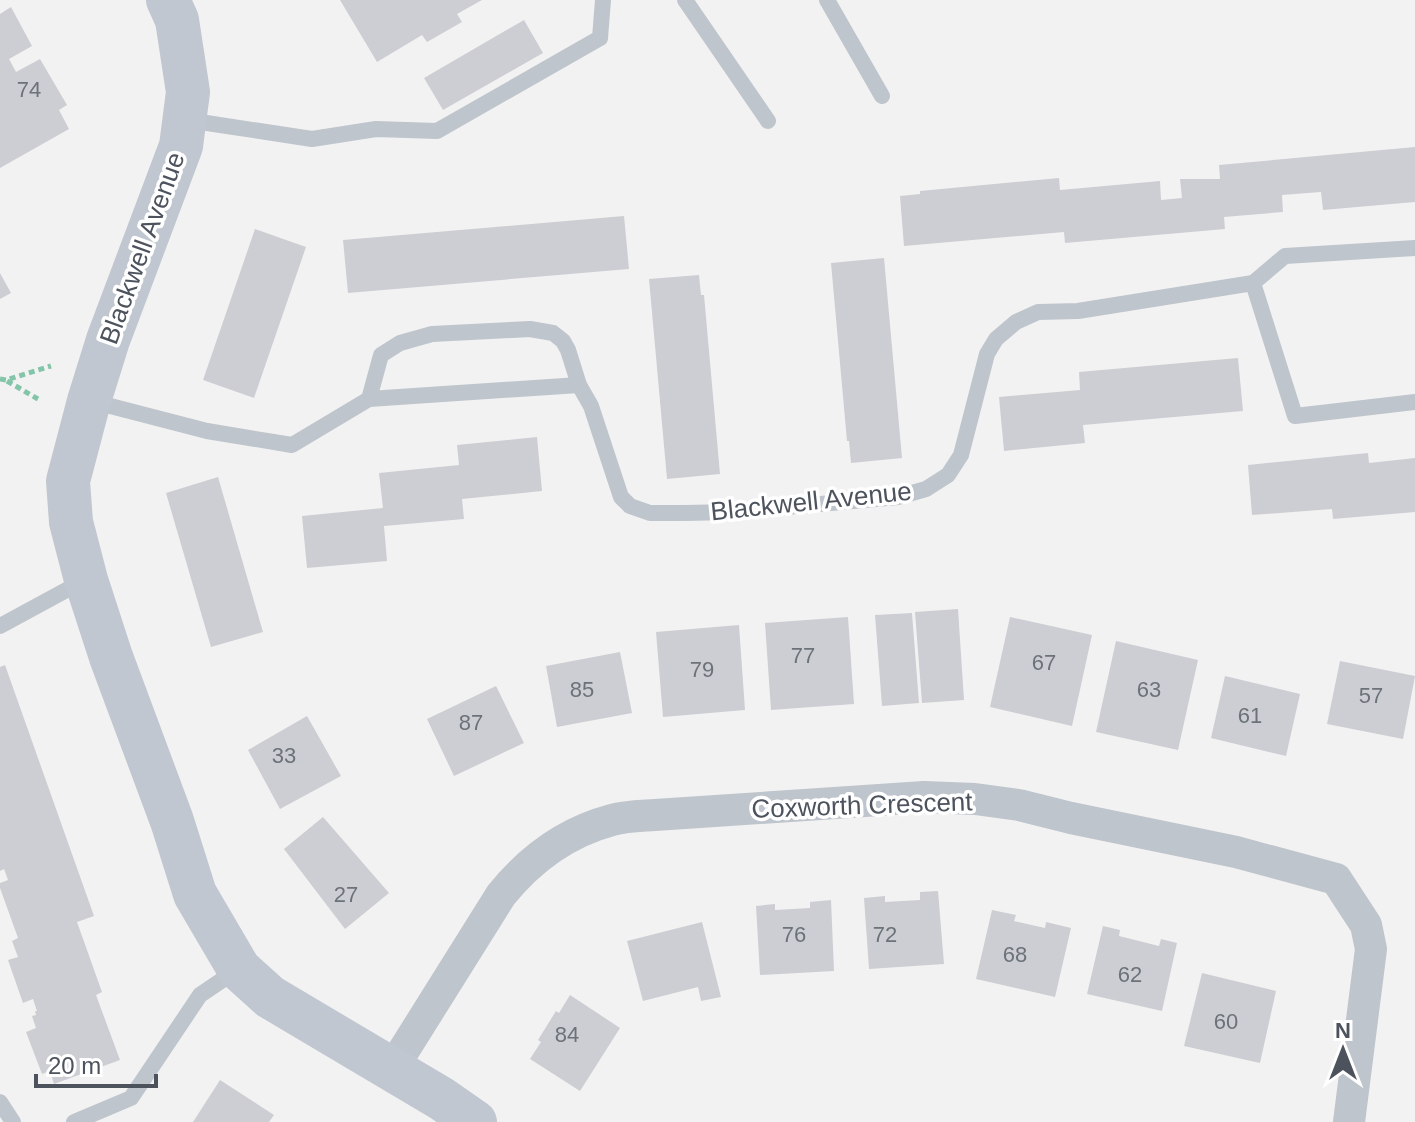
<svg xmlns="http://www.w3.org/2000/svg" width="1415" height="1122" font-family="Arial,sans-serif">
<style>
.building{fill:#cdced3}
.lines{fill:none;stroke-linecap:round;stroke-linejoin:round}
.path{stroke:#83c5a9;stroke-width:5;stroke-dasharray:6 4;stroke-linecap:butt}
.lane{stroke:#bfc5cc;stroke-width:16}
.street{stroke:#bfc5cc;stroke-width:32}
.secondary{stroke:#c0c7d0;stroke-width:44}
.labels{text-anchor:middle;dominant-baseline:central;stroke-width:7;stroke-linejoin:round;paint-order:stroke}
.number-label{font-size:22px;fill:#6c727a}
.street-label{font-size:26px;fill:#4c535d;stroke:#fff}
</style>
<rect width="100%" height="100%" fill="#f3f2f2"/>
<g class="building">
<path d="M340,0H482L457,14L462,22L427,42L422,35L377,62Z"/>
<path d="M11,7L32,46L9,59L16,72L40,59L67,105L59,110L69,129L0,168V14Z"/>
<path d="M524,20L543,53L443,110L424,78Z"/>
<path d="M1415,147V202L1323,210L1321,192L1282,195L1283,212L1224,217L1225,229L1065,243L1064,232L904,246L900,196L920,194V191L1059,178L1060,190L1160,181L1161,200L1182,198L1180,179H1220L1219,165Z"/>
<path d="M624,216L629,269L348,293L343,240Z"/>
<path d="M255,229L306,247L254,398L203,380Z"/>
<path d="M884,258L902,458L851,463L849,441H847L831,263Z"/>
<path d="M0,273L11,293L0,299Z"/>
<path d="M699,275L701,295H704L720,474L667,479L649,279Z"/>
<path d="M1238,358L1243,411L1083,425L1085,443L1004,451L999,397L1080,390L1079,372Z"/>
<path d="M537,437L542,491L462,499L464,519L384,526L387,561L307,568L302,516L383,508L379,473L459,465L457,445Z"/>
<path d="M1368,453L1369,463L1415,458V512L1333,519L1332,509L1252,515L1248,465Z"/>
<path d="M218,477L263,632L211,647L166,493Z"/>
<path d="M958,609L964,700L922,703L915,612Z"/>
<path d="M912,613L919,703L882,706L875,615Z"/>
<path d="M848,617L854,704L771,710L765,623Z"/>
<path d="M1010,617L1092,635L1072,726L990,707Z"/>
<path d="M739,625L745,710L663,717L656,632Z"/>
<path d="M1116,641L1198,660L1178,750L1096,732Z"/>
<path d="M620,652L632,713L557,727L546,666Z"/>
<path d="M1340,661L1415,676L1403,739L1327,724Z"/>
<path d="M5,665L94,916L77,922L102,992L96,995L120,1060L54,1084L50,1071L42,1074L26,1032L36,1028L32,1016L36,1015L35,1011H37L33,999L23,1003L8,960L18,957L12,941L18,938L0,888V883L8,880L4,869L0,871V667Z"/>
<path d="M1225,676L1300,694L1286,756L1211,738Z"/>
<path d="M496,686L524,743L454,776L427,719Z"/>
<path d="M307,716L341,776L280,809L248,750Z"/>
<path d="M323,817L389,893L345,929L284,849Z"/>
<path d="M938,891L944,964L869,969L864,898L885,896V902L920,900V892Z"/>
<path d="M831,900L834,971L760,975L756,906L775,904V910L810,908V902Z"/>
<path d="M992,910L1016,915L1014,921L1045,928L1046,922L1071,928L1055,997L976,979Z"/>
<path d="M702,922L721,997L701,1001L698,987L643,1001L627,941Z"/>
<path d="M1103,926L1120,930L1119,936L1159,946L1161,939L1177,943L1162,1011L1087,994Z"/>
<path d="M1202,973L1276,991L1260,1063L1184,1046Z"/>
<path d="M570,995L620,1028L580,1091L530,1059L541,1042L538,1040L556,1011L559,1013Z"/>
<path d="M220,1080L274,1115L269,1122H193Z"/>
</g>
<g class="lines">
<g class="path">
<path d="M0,379L6,380L51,366"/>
<path d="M7,381L38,399"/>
</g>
<g class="lane">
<path d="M685,0L768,121"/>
<path d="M827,0L882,96"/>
<path d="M187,120L312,139L376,129L437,131L600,38L603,0"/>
<path d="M1253,283L1295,416L1415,402"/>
<path d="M369,399L579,385"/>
<path d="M91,401L207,431L292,445L369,399L381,355L400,343L432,334L530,329L553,333L563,341L568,350L579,385L591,406L621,497L630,506L650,513H685L732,512L898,497L926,489L948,475L961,455L987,354L996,339L1016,322L1038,312L1078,311L1253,283L1285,256L1415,248"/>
<path d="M0,626L83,581"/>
<path d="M0,1102L13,1122"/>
<path d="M74,1122L131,1098L200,995L237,970"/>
</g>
<path class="street" d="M392,1069L501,895C530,859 567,832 612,820C626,816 641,816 655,815L924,797L975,799L1019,805L1071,818L1236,852L1336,879L1366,925L1371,949L1349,1122"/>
<path class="secondary" d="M168,0L177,20L188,92L181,146L108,340L89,401L68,481L71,522L86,580L111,657L172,821L195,894L239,969L270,997L442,1099L475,1122"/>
</g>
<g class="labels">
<g class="number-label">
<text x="29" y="89">74</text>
<text x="803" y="655">77</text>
<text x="1044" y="662">67</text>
<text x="702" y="669">79</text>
<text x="582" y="689">85</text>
<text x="1149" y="689">63</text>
<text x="1371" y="695">57</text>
<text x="1250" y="715">61</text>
<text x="471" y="722">87</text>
<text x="284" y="755">33</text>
<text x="346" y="894">27</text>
<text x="794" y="934">76</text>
<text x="885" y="934">72</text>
<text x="1015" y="954">68</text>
<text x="1130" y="974">62</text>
<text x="1226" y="1021">60</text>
<text x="567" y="1034">84</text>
</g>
<g class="street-label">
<text transform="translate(142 248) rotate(-70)">Blackwell Avenue</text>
<text transform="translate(811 501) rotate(-6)">Blackwell Avenue</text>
<text transform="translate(862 805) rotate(-2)">Coxworth Crescent</text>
</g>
</g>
<g transform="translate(1343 1050)" stroke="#ffffff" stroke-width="6" paint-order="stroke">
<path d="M0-6L14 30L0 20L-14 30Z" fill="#4c535d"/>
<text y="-12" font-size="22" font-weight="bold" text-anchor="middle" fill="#4c535d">N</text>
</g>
<path d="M36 1074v12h120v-12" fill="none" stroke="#4c535d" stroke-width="4"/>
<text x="48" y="1074" font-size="24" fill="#4c535d" stroke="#ffffff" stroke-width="6" paint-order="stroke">20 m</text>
</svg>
